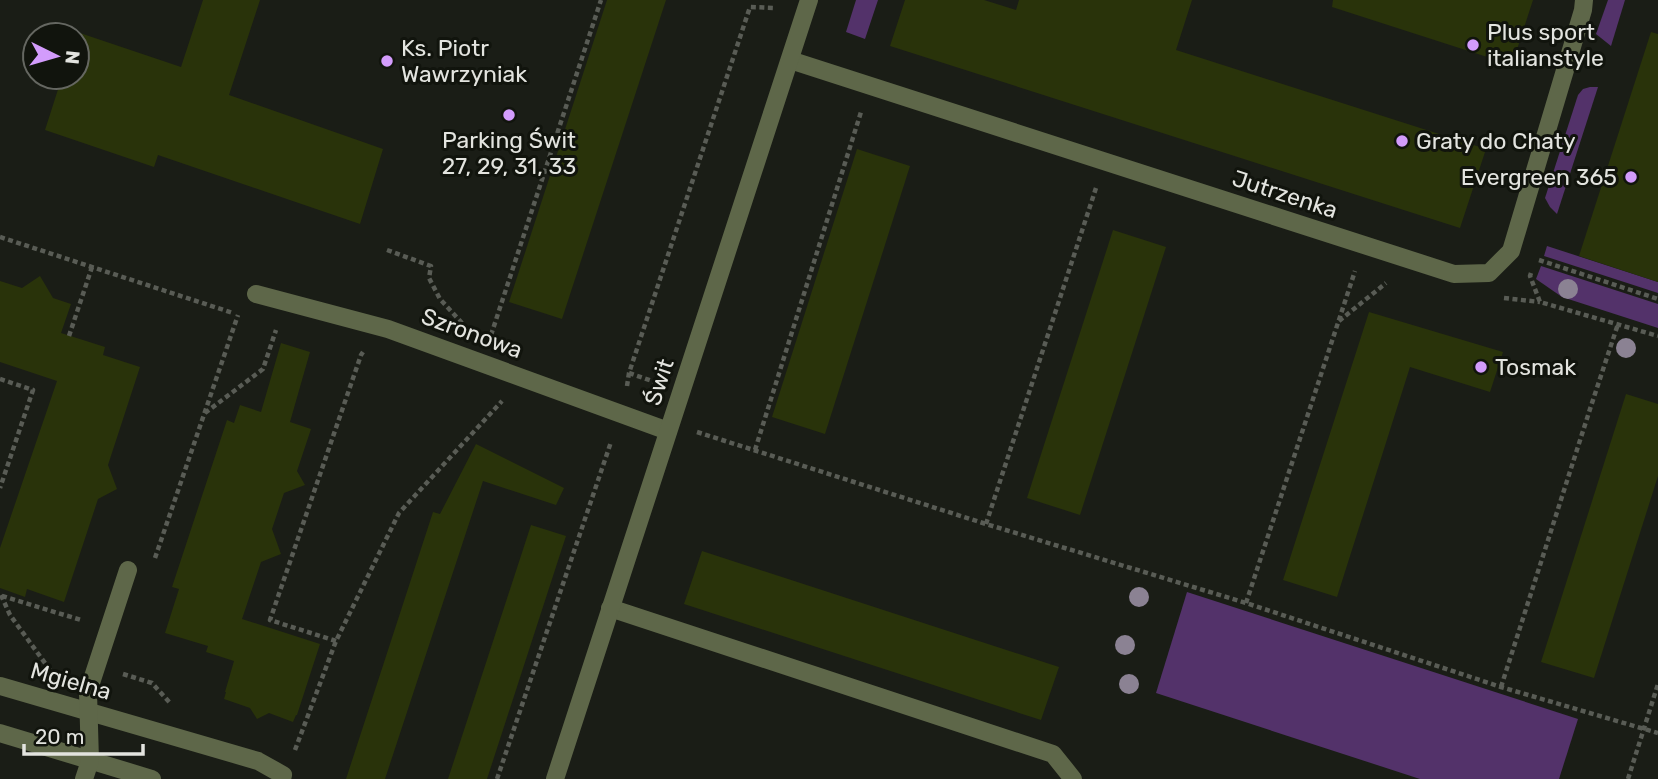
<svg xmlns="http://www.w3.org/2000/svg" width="1658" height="779" font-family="Rubik,sans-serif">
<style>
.green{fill:#53326a}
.building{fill:#29330a}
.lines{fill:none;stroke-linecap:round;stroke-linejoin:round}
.path{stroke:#595c55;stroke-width:4.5;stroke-dasharray:5 3.5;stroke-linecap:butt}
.minor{stroke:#5e6749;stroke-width:18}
.tree{fill:#8b8293}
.poi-dot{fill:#d39cfc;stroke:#11140d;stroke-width:2.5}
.labels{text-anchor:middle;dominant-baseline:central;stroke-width:6;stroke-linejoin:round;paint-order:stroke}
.poi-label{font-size:23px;fill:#e3e4df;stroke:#11140d;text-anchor:start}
.street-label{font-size:23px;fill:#e3e4df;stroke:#11140d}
</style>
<rect width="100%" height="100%" fill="#1a1d16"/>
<g class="green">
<path d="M856,0H878L865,39L846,32Z"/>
<path d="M1608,0H1625L1611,46L1596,34Z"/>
<path d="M1590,87H1598L1557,214L1550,207L1545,198L1578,95L1583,89Z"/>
<path d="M1547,246L1658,282V293L1544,256Z"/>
<path d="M1541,266L1658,304V328L1562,297L1536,279Z"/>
<path d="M1187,592L1578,719L1559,779H1420L1156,693Z"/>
</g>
<g class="building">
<path d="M203,0H260L229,95L383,149L360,224L158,155L154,167L45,130L62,77H77V32L181,67Z"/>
<path d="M607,0H666L562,319L509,302Z"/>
<path d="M905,0H984L1016,10L1019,0H1192L1176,50L1486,149L1460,228L890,46Z"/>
<path d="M1333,0H1533L1512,65L1332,7Z"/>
<path d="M1651,32L1658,34V282L1579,256Z"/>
<path d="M857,149L910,166L825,434L772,417Z"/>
<path d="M1113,230L1166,247L1080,515L1027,498Z"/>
<path d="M40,276L53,298L71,304L61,333L105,347L103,355L140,367L108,465L117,489L98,499L64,602L27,589L25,597L0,588V548L57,381L0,362V281L22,288Z"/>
<path d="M1369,312L1503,352L1490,392L1410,367L1337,597L1283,580Z"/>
<path d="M281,343L310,352L290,422L311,429L297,471L305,485L284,493L272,529L281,554L261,562L242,619L320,644L297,715H296L293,722L269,713L257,719L250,708L224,699L226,692H225L234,661L206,652L208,646L165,633L179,589L172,587L227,420L234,423L240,405L261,412Z"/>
<path d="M1626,394L1658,404V476L1594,678L1541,662Z"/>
<path d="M476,444L564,488L556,505L483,481L385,779H346L433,512L440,514Z"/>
<path d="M531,525L566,536L487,779H448Z"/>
<path d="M702,551L1059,667L1041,720L684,604Z"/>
</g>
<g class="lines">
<g class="path">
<path d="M0,237L233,313"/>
<path d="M387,250L431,266L429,278L440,299L462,323"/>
<path d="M1539,260L1658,299"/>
<path d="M1531,273L1530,276L1540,302L1658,336"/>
<path d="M1504,298L1540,302"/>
<path d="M1339,321L1386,283"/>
<path d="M491,335L601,0"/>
<path d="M69,336L92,267"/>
<path d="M629,373L655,382"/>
<path d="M0,379L33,390L0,488"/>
<path d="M627,386L629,373L750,7L776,8"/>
<path d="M205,413L263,369L276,330"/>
<path d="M697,432L986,524L1246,603L1501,687L1658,733"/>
<path d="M755,450L861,112"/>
<path d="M986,524L1096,188"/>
<path d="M155,558L238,315"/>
<path d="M1,595L10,615L50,670"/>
<path d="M2,596L81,620"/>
<path d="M1246,603L1355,271"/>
<path d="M336,641L270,620L361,355L363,352"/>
<path d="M123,674L152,683L170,703"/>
<path d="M1501,687L1591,406L1618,324"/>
<path d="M295,750L336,641L399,513L502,401"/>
<path d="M497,779L611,442"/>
<path d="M1628,779L1658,684"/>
</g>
<g class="minor">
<path d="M790,60L1454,274L1489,273L1511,251L1583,10L1584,0"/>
<path d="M256,294L388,329L668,431"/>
<path d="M610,608L1053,754L1073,779"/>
<path d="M0,686L258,761L283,775L282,779"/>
<path d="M0,733L152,779"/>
<path d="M84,779L90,761L88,692L128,570"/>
<path d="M555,779L809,0"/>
</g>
</g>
<g class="tree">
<circle cx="1568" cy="289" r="10"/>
<circle cx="1626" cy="348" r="10"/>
<circle cx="1139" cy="597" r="10"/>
<circle cx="1125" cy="645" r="10"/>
<circle cx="1129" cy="684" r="10"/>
</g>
<g class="poi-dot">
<circle cx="1473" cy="45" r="7"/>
<circle cx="387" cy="61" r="7"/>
<circle cx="509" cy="115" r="7"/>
<circle cx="1402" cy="141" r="7"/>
<circle cx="1631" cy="177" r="7"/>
<circle cx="1481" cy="367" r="7"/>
</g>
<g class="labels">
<g class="poi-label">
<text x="1487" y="32">Plus sport<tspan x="1487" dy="26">italianstyle</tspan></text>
<text x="401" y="48">Ks. Piotr<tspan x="401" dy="26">Wawrzyniak</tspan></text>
<text x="509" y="140" text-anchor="middle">Parking Świt<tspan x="509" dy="26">27, 29, 31, 33</tspan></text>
<text x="1416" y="141">Graty do Chaty</text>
<text x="1617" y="177" text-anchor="end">Evergreen 365</text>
<text x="1495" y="367">Tosmak</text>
</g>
<g class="street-label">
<text transform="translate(1285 194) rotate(18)">Jutrzenka</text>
<text transform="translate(472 333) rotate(20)">Szronowa</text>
<text transform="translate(659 382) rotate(-72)">Świt</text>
<text transform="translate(71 681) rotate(16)">Mgielna</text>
</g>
</g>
<g transform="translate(56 56) rotate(95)"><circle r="33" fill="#11140d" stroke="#656761" stroke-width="2"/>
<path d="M0-5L12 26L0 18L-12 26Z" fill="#d39cfc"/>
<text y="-10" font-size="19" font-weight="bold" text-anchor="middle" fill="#e3e4df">N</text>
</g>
<path d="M24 744v10h119v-10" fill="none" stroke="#e3e4df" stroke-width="3.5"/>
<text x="35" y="744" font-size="21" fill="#e3e4df" stroke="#11140d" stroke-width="5" paint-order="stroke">20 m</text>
</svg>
